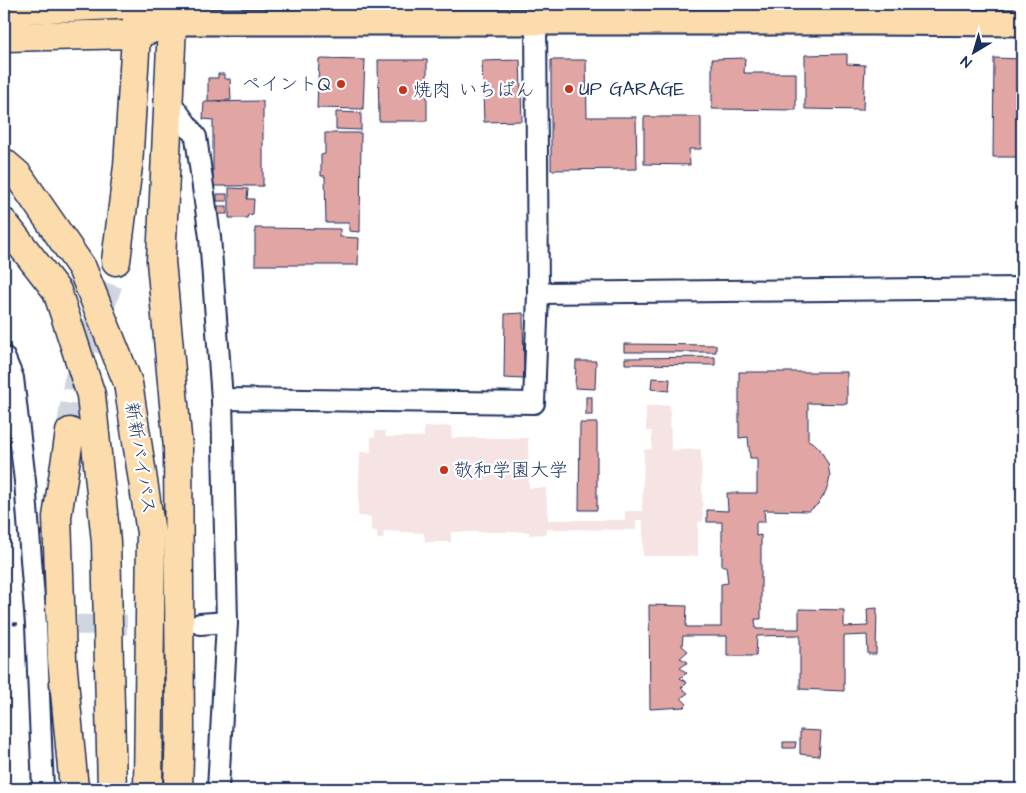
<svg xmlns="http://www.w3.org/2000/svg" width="1026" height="793" font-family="'Architects Daughter','Klee One',sans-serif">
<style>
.built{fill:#f6e4e4}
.building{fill:#e1a6a4;stroke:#1b2f5e}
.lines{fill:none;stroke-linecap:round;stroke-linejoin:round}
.minor-tunnel{stroke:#d1d5df;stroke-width:20;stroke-dasharray:20 10;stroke-linecap:butt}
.highway-tunnel{stroke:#d1d5df;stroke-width:28;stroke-dasharray:28 14;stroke-linecap:butt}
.minor-casing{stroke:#1b2f5e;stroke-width:24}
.major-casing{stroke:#1b2f5e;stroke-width:29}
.highway-casing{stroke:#1b2f5e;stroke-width:31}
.path{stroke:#1b2f5e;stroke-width:3;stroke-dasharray:5 4;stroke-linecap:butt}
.minor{stroke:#fff;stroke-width:20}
.major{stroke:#fcdcac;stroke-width:25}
.highway{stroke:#fcdcac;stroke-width:28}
.poi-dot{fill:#c8321e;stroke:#fff;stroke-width:2}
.labels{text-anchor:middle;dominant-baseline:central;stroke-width:4.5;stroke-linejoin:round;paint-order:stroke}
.poi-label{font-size:19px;fill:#1b2f5e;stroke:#fff;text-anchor:start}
.street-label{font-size:19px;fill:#1b2f5e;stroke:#fff}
</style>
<rect width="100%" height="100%" fill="#fff"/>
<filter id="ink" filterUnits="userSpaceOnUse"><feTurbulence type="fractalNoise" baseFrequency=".02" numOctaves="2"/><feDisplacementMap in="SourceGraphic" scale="10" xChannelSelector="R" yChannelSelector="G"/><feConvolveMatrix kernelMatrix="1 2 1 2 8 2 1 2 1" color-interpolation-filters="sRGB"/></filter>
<g filter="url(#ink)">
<path class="built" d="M670,405L671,450L701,449L703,521L698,522V556H643V520H636V530L547,529V534L529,535V532H451V542H425L424,533L384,531L383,539H377V531H371V517L358,516L360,452H371V437H375V431H385L386,437H424V427L451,426L452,438H528L529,488H546L548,520H625V511H642L644,450L652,449V431H646V406Z"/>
<g class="building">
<path d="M847,54V64L865,65L863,110L805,109V55Z"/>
<path d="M745,58L744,73H796V110L712,109V59Z"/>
<path d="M994,58L1022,59V157H993Z"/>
<path d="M319,59L365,60L363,109L317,108Z"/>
<path d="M378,60H427V121H379Z"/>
<path d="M520,60L522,121L484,122L482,61Z"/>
<path d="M551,60H586L587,117H636L637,169L551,170Z"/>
<path d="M218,74H224V79H230L231,100L208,101V78H218Z"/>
<path d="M263,101V186H213V120L203,119L204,102Z"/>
<path d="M336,112L361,113V130L336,129Z"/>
<path d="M644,117H701V149H689L690,165L644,164Z"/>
<path d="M325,133H361L360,232L349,231V223H326L325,176H321V155L325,154Z"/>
<path d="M229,188L248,189L247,199H254L253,214L248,215L247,218H229Z"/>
<rect x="217" y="194" width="10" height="7"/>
<rect x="218" y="206" width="9" height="8"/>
<path d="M255,228L340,229V237L359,238L358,265H255Z"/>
<path d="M523,313L524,379L504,378L505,314Z"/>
<path d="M624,344L716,345V352H624Z"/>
<path d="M715,357V365L625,364V358Z"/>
<path d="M576,361H596L595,389L575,388Z"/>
<path d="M739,372H847V404L808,403V440L815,444L820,449L828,464L830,477L828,486L824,495L818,504L809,511L764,510L765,522H756V536L761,535V619H755L756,629H799V609L844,610V627L868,626L867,609L877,608L876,654H868L867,635L844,636V691L800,689V635L757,636L756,656H727V636H683L682,646L688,651L680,658L688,662L680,668L687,673L680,678L687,683L681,688L688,693L681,698L687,704L684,707L650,709L649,605L687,606L686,627H721V584L728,583L726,566H722V522H707V510L728,511L727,493H757V458H750L748,437L739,438Z"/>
<path d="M652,378L670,379L669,391L651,389Z"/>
<rect x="586" y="397" width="6" height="18"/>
<path d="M580,423H597V510H579Z"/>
<path d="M800,730L821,731L819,756L800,754Z"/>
<path d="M783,742H796L795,748H783Z"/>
</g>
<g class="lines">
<path class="minor-tunnel" d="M47,625L193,624"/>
<path class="highway-tunnel" d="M70,432L77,385L93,330L116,261"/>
<g class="minor-casing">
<g id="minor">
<path d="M546,4V22"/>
<path d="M870,4L871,22"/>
<path d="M168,99L196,137L210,237L222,399L227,622L218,789"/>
<path d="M538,293L1022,288"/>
<path d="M4,357L13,378L25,481L36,625L43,789"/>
<path d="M222,399L534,403L538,293L536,22"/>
<path d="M200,624L227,622"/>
</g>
</g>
<g class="major-casing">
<path id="major" d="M172,22H871L1022,23"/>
</g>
<g class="highway-casing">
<g id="highway">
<path d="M173,4L161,261L178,448L180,728L178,789"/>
<path d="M4,10L138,4L153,12"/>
<path d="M4,37L136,34L152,29"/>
<path d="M4,163L18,175L82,268L128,383L151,533L148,789"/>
<path d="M4,223L57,291L91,395L106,542L112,789"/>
<path d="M116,261L128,166L138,4"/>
<path d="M70,432L57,517L62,659L74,789"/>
</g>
</g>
<path class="path" d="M4,623L18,624"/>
<use href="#minor" class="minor"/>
<use href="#major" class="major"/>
<use href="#highway" class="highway"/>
</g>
</g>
<g class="poi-dot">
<circle cx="341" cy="84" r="5"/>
<circle cx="569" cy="89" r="5"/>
<circle cx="403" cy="90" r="5"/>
<circle cx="444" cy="470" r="5"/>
</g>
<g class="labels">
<g class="poi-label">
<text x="331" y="84" text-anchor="end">ペイントQ</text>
<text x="579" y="89">UP GARAGE</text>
<text x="413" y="90">焼肉 いちばん</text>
<text x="454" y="470">敬和学園大学</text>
</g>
<g class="street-label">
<text transform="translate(140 458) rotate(81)">新新バイパス</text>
</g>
</g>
<rect width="1026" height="793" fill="none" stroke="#fff" stroke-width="20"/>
<rect x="10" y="10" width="1006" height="773" fill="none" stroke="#1b2f5e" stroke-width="2" filter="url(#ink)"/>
<g transform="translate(974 52) rotate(218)" stroke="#ffffff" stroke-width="4" paint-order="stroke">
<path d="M0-4L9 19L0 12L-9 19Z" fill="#1b2f5e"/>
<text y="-8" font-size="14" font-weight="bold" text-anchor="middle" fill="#1b2f5e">N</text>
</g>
</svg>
